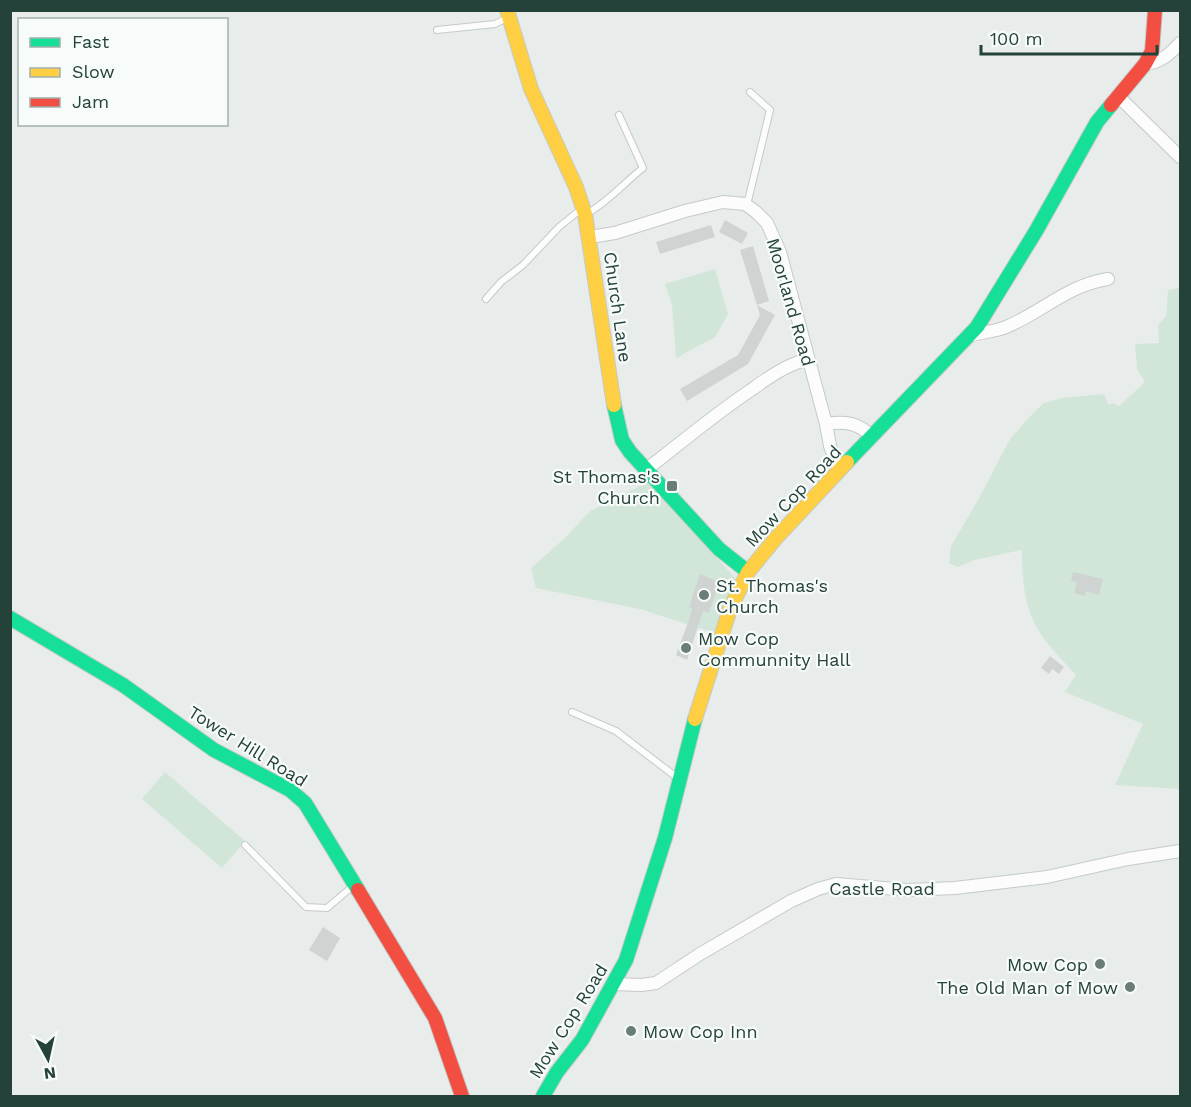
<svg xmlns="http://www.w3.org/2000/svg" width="1191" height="1107" font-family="'Work Sans',sans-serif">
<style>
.green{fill:#d1e6d8}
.building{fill:#cfd4d2}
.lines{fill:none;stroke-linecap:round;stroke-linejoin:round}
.lane-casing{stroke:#c5cac8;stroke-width:8}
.street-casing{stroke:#c5cac8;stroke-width:14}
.fast-casing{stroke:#c3cbc8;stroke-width:16}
.slow-casing{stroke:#c3cbc8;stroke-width:16}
.jam-casing{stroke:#c3cbc8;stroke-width:16}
.lane{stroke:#fcfcfc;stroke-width:6}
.street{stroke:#fcfcfc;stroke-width:12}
.fast{stroke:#16e098;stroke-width:14}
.slow{stroke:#ffcf43;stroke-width:14}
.jam{stroke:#f24e42;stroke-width:14}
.poi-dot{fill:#697e78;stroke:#f7fbf9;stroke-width:2}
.labels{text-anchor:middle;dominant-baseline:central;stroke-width:4.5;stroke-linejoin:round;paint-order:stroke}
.street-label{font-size:18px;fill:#24423a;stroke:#f7fbf9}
.poi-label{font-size:18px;fill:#24423a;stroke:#f7fbf9;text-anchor:end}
</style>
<rect width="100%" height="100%" fill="#e8edeb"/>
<g class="green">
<path d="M715,269L728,314L715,337L676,358L672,305L665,284Z"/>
<path d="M1180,288V789L1115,785L1143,724L1065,692L1076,675C1065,663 1052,650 1042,636C1024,610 1022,580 1022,550L974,560L958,567L949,563L951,546L978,500L1010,439L1034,412L1044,403L1062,398L1104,394L1109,405L1113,403L1119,406L1145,382L1137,369L1135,344L1159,343L1158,325L1166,316L1168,290Z"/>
<path d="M648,482L737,580L718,634L640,609L536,588L531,568L565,538L590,511Z"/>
<path d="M165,772L245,841L222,868L142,799Z"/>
</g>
<g class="building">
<path d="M725,220L748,233L742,244L719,232Z"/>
<path d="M711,225L715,237L660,254L656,242Z"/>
<path d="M753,246L769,301L757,305L740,250Z"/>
<path d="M757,305L775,315L748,364L687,401L680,389L738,355L760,315Z"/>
<path d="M1073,572L1103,579L1099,595L1086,591L1085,596L1074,593L1077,582L1071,581Z"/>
<path d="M700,574L719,582L709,613L703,611L687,660L676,655L690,617L692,608L689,607Z"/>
<path d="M1050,656L1064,667L1059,674L1052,669L1049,674L1041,668Z"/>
<path d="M323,927L340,938L327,961L309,950Z"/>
</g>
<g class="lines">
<g class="lane-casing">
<g id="lane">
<path d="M437,30L495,24L509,17"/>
<path d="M747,205L770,110L750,92"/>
<path d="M586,214C607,203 624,183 643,168L619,115"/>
<path d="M486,299L501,282L523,265L559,227L580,210"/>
<path d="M572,712L616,731L679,779"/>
<path d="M245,845L306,907L327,908L353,886"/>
</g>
</g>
<g class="street-casing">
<g id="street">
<path d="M1145,64C1160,63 1170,54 1180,43"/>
<path d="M1118,96L1180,157"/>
<path d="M590,237L615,233L685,211L723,202L745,204L756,212L767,223L780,252L826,424L830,446L839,470"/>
<path d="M969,336C981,332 994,332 1006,327C1042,312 1068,285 1108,279"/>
<path d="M826,424C846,421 859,423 872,437"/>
<path d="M647,469C682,442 715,414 751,390C769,377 786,365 808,359"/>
<path d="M613,984L641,985L656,983L700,954L791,901L818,889L836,884L908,890L955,888L1047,877L1128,859L1180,851"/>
</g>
</g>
<g class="fast-casing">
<g id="fast">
<path d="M614,405L622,440L630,452L719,549L748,572"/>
<path d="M847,462L977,327L1036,231L1097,122L1111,105"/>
<path d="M10,618L123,685L214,750L290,790L305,803L358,890"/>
<path d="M543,1096L557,1072L582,1040L626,960L665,838L695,719"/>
</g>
</g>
<g class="slow-casing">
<g id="slow">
<path d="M507,10L531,89L576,187L585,214L614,405"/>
<path d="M695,719L730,609L748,572L776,538L847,462"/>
</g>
</g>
<g class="jam-casing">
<g id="jam">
<path d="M1111,105L1145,64L1152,51L1155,10"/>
<path d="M358,890L435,1018L462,1096"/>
</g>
</g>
<use href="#lane" class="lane"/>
<use href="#street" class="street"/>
<use href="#fast" class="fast"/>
<use href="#slow" class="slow"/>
<use href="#jam" class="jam"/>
</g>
<g class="poi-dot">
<rect x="666" y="480" width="12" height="12" rx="3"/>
<circle cx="704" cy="595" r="6"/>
<circle cx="686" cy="648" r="6"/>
<circle cx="1100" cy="964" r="6"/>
<circle cx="1130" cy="987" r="6"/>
<circle cx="631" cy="1031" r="6"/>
</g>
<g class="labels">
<g class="street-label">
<text transform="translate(791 302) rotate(74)">Moorland Road</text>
<text transform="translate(618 307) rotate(82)">Church Lane</text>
<text transform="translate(793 496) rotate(-47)">Mow Cop Road</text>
<text transform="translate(248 746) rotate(32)">Tower Hill Road</text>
<text x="882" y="888">Castle Road</text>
<text transform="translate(568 1021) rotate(-58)">Mow Cop Road</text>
</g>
<g class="poi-label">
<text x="660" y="476">St Thomas's<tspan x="660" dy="21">Church</tspan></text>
<text x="716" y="585" text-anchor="start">St. Thomas's<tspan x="716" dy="21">Church</tspan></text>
<text x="698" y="638" text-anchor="start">Mow Cop<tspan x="698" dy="21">Communnity Hall</tspan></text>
<text x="1088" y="964">Mow Cop</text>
<text x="1118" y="987">The Old Man of Mow</text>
<text x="643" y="1031" text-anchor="start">Mow Cop Inn</text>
</g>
</g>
<rect width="1191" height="1107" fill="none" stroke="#24423a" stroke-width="24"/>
<rect x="18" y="18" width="210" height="108" fill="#f7fbf9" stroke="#a3b1ad" stroke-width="1.5"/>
<rect x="30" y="38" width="30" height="9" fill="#16e098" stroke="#a3b1ad" stroke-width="1.5"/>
<text x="72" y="48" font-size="18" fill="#24423a">Fast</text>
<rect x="30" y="68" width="30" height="9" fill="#ffcf43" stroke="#a3b1ad" stroke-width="1.5"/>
<text x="72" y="78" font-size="18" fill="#24423a">Slow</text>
<rect x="30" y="98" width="30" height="9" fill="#f24e42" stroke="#a3b1ad" stroke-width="1.5"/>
<text x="72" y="108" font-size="18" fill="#24423a">Jam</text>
<g transform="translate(48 1059) rotate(172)" stroke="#f7fbf9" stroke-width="4.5" paint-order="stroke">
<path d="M0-4.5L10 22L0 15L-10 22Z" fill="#24423a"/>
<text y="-9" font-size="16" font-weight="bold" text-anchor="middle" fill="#24423a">N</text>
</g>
<path d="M981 45v9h176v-9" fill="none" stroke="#24423a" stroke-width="3"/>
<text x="990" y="45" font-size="18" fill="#24423a" stroke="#f7fbf9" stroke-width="4.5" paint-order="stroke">100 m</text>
</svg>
